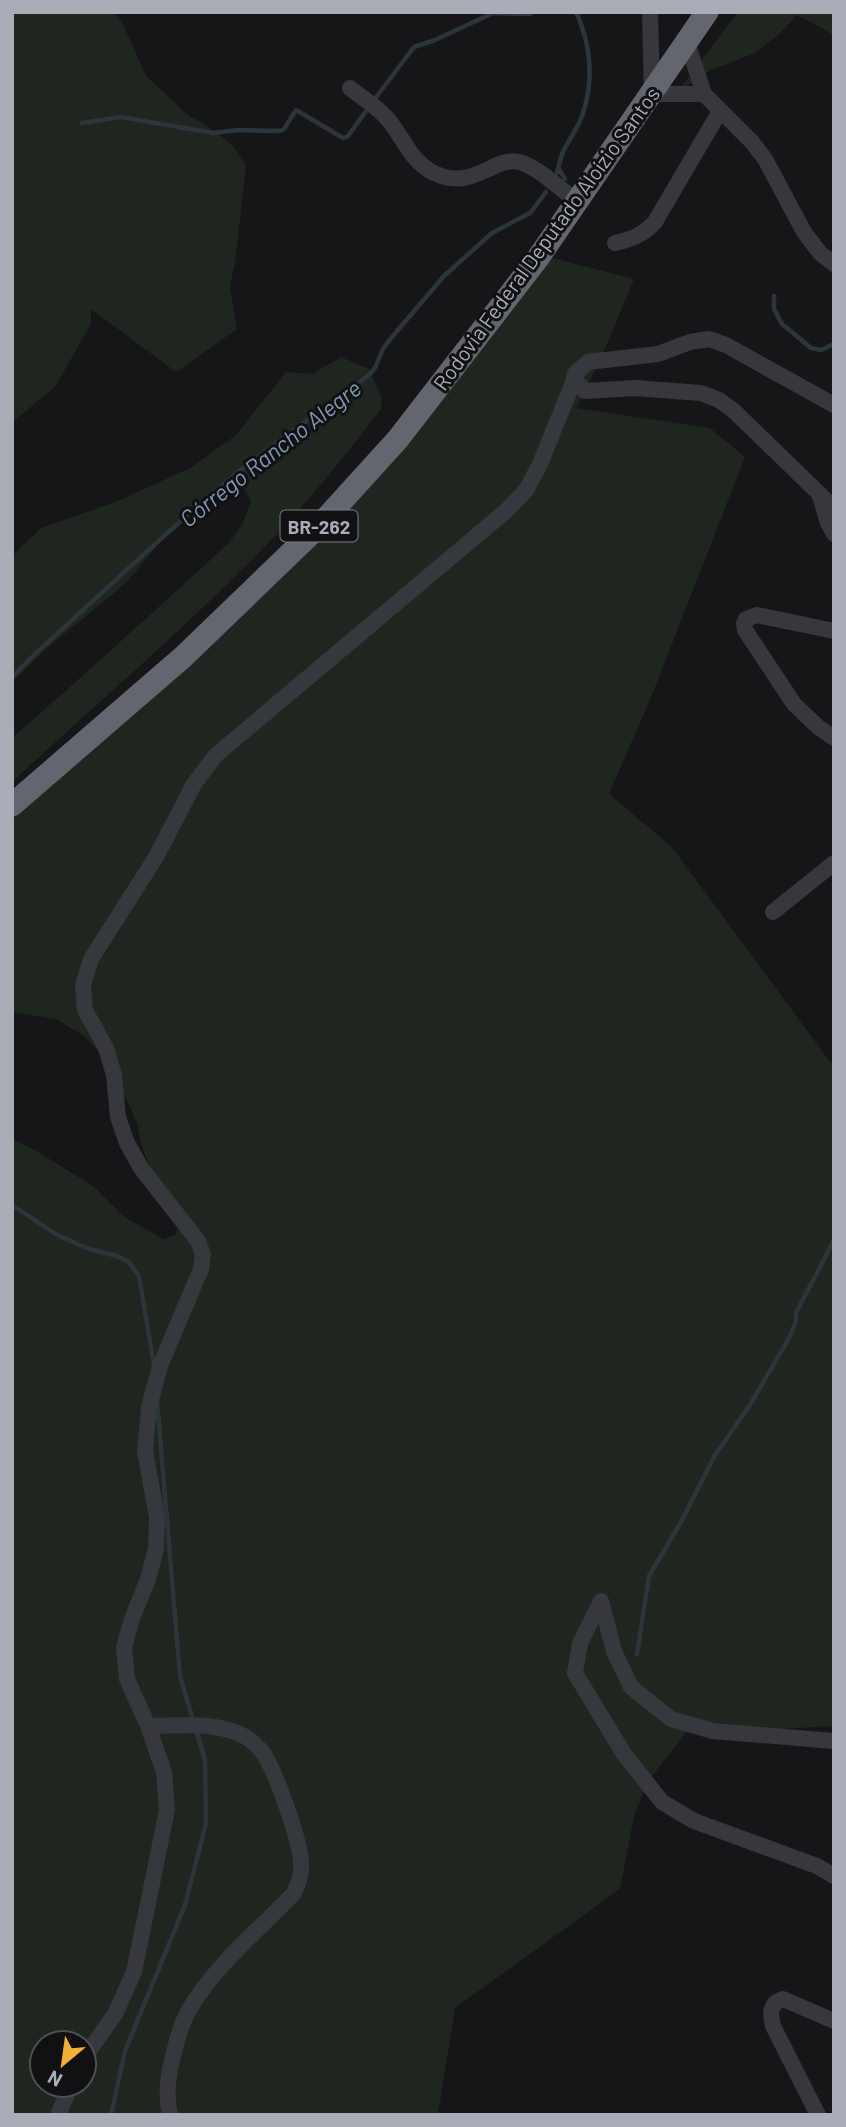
<svg xmlns="http://www.w3.org/2000/svg" width="846" height="2127" font-family="Barlow,sans-serif">
<style>
.green{fill:#1e261f;fill-rule:evenodd}
.lines{fill:none;stroke-linecap:round;stroke-linejoin:round}
.stream{stroke:#2c353c;stroke-width:4.5}
.minor{stroke:#37383d;stroke-width:16}
.highway{stroke:#63666e;stroke-width:23}
.labels{text-anchor:middle;dominant-baseline:central;stroke-width:6;stroke-linejoin:round;paint-order:stroke}
.shield{fill:#111113;stroke:#7b7e86;stroke-width:2}
.shield-label{font-size:19px;font-weight:bold;fill:#a8adb8}
.street-label{font-size:21px;fill:#a8adb8;stroke:#111113}
.water-label{font-size:23px;font-style:italic;fill:#7f9bb3;stroke:#111113}
</style>
<rect width="100%" height="100%" fill="#161618"/>
<g class="green">
<path d="M12,12H114L121,20L146,76L187,114L216,132L233,146L246,166L235,262L230,286L237,329L176,372L91,309V324L55,387L12,422Z"/>
<path d="M738,12H834V37L827,31L797,15L780,33L755,53L709,71L678,91Z"/>
<path d="M549,257L634,279L602,356L576,408L710,428L745,457L652,695L609,794L671,846L834,1067V1726L743,1731L691,1726L649,1780L634,1816L620,1889L455,2008L438,2115H12V1139L35,1150L93,1186L126,1218L163,1239L175,1235L180,1219L153,1175L142,1147L136,1120L107,1060L84,1036L56,1019L12,1012V818L70,764L173,675ZM42,2043H84V2085H42Z"/>
<path d="M341,357L369,369L382,398L381,409C341,461 300,512 254,558C176,636 93,707 12,782V738L98,662L229,543L243,523L251,501L244,488L215,498L175,524L126,583L45,650L12,682V556L41,528L118,501L192,467L236,435L286,372L312,374Z"/>
</g>
<g class="lines">
<g class="stream">
<path d="M374,100L414,47L435,40L493,13L530,14L531,12"/>
<path d="M82,123L121,117L213,133L238,130L280,131L284,129L296,110L343,138L348,136L369,107"/>
<path d="M559,169L565,179"/>
<path d="M557,173C559,166 560,159 563,152C569,139 579,127 583,113C594,80 591,44 576,12"/>
<path d="M774,296V309L782,324L811,348L821,350L834,344"/>
<path d="M12,677L35,654C91,603 147,550 205,500C257,454 315,416 370,374L375,368L383,349L392,337L444,276L492,233L530,213L546,192"/>
<path d="M12,1205L57,1235L89,1249L117,1256L129,1262L139,1276L154,1365"/>
<path d="M637,1654L649,1576L681,1522L715,1455L750,1405L789,1338L796,1321V1313L834,1240"/>
<path d="M111,2115L125,2051L185,1905L206,1823L205,1760L180,1676L157,1401"/>
</g>
<g class="minor">
<path d="M650,12L652,94H704"/>
<path d="M687,42L704,94L752,142L765,159L804,232L820,253L834,264"/>
<path d="M350,88C361,97 374,105 384,115C402,133 408,159 432,172C472,193 493,156 519,162C537,166 561,190 577,201"/>
<path d="M615,243C632,239 643,235 655,222L720,111"/>
<path d="M834,405L726,345L709,339L690,342L658,354L588,362L575,374L574,380L585,391L634,388L701,393L719,400L734,411L834,508"/>
<path d="M820,496L828,523L834,534"/>
<path d="M834,631L757,615L746,619L744,623L745,630L794,704L818,727L834,738"/>
<path d="M773,912L834,863"/>
<path d="M148,1726C180,1726 215,1721 244,1736C251,1739 259,1748 264,1754C276,1774 300,1839 301,1862C302,1874 299,1882 294,1893C259,1930 215,1965 189,2010C181,2024 177,2040 173,2056C168,2075 165,2095 170,2115"/>
<path d="M834,1741L713,1731L671,1719L631,1687L614,1651L601,1601L580,1643L575,1673L624,1754L662,1802L694,1821L817,1866L834,1876"/>
<path d="M84,2058L115,2014L134,1972L167,1810L164,1772L148,1726L127,1679L124,1647L132,1619L148,1579L156,1549L157,1517L145,1451L149,1407L160,1366L201,1269L203,1254L198,1241L141,1168L127,1143L118,1117L114,1075L106,1048L85,1010L83,985L91,959L156,857L194,784L216,755L506,511L526,490L540,464L574,380"/>
<path d="M58,2115L71,2085"/>
<path d="M818,2115L773,2026C770,2014 769,2003 783,1999L834,2021"/>
</g>
<path class="highway" d="M12,805L183,657L320,525L398,439L538,258L707,12"/>
</g>
<g class="labels">
<rect class="shield" x="280.5" y="510.5" width="77" height="31" rx="5"/>
<g class="shield-label">
<text x="319" y="526">BR-262</text>
</g>
<g class="street-label">
<text transform="translate(546 238) rotate(-54)">Rodovia Federal Deputado Aloízio Santos</text>
</g>
<g class="water-label">
<text transform="translate(270 453) rotate(-38)">Córrego Rancho Alegre</text>
</g>
</g>
<rect width="846" height="2127" fill="none" stroke="#a8adb8" stroke-width="28"/>
<g transform="translate(63 2064) rotate(209)"><circle r="33" fill="#111113" stroke="#4d4f55" stroke-width="2"/>
<path d="M0-5L12 26L0 18L-12 26Z" fill="#f2b134"/>
<text y="-10" font-size="19" font-weight="bold" text-anchor="middle" fill="#a8adb8">N</text>
</g>
</svg>
